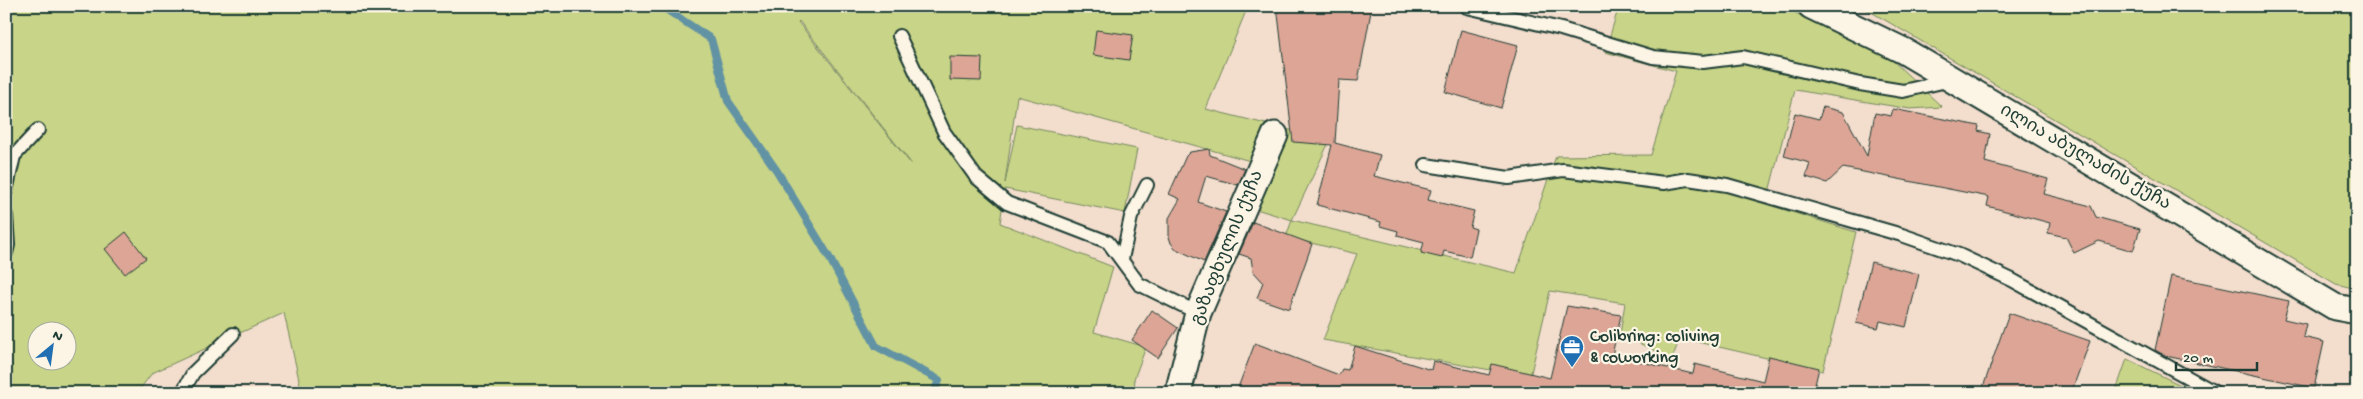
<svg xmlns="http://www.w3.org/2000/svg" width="2363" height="399" font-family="'Gochi Hand','Noto Sans Georgian',sans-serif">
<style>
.green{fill:#c8d487;stroke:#74885e;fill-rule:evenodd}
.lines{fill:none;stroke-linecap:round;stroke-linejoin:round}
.stream{stroke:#6293a4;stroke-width:8}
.building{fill:#dda596;stroke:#1f3d34}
.service-casing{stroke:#1f3d34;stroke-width:16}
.minor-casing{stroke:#1f3d34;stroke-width:29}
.service{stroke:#fcf5e5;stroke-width:12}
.minor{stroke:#fcf5e5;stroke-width:25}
.labels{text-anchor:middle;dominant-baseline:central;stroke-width:4.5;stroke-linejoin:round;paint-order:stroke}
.street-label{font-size:18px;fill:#1f3d34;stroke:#fcf5e5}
.poi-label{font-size:18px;fill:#1f3d34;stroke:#fcf5e5;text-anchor:start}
</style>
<rect width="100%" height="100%" fill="#f3ddcd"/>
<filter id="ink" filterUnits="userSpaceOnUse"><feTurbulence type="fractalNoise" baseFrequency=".02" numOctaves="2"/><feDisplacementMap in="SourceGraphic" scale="10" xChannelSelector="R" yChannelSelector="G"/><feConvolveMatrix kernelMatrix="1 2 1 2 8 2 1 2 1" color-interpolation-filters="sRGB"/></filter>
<g filter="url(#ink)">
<g class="green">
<path d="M6,6H1248L1206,109L1330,140L1292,220L1516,273L1556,156L1651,155L1676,71L1605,52L1619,6H1781L1891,59L1942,107L1910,109L1795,90L1766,204L1856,232L1823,371L1680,338L1672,359L1620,334L1625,303L1550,291L1530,377L1323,340L1357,254L1286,237L1292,220L1256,209L1272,167L1017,96L1005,183L1017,125L1137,149L1125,213L1005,189L1000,223L1113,267L1094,332L1146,347L1134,379L1136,393H302L284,313L152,373L137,393H6V306L12,289L6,287ZM799,21L911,163V164L798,22ZM38,332H68V362H38Z"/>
<path d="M1861,6H2357V289L2336,284Z"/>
<path d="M2127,359L2197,393H2115Z"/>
</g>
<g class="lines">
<path class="stream" d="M661,6L711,39L728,101L777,171L829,257L876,346L939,380L934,393"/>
</g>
<g class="building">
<path d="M1277,6H1372L1358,81L1339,80L1335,143L1380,155L1374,176L1431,190L1428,200L1474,211L1470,227L1476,229L1470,257L1444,251L1442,258L1421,253L1424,242L1397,235L1398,231L1380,226L1381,222L1317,205L1332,145L1293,142Z"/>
<path d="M1096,30L1133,35L1129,60L1093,55Z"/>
<path d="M1461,30L1518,45L1501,108L1445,92Z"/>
<path d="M950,57L982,58L981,81L950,80Z"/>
<path d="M1823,107L1843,112L1867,156L1875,113L1891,116L1893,109L1979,126L1978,131L1990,134L1985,162L2048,179L2044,194L2091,206L2096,217L2140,229L2133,251L2099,241L2074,253L2066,237L2048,233L2050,223L1987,206L1989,197L1843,168L1827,183L1806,177L1810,163L1784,156L1795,113L1819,119Z"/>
<path d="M1209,149L1210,155L1245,169L1238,185L1206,176L1198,202L1226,212L1204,262L1176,249L1171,243L1169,237V218L1180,199L1169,194L1186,156L1190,152Z"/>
<path d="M1253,222L1312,244L1289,309L1257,298L1263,282L1253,271L1251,258L1239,254Z"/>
<path d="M126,232L146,258L125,274L105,249Z"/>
<path d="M1871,262L1919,274L1906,327L1880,321L1878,328L1856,323Z"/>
<path d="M2171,276L2289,301L2284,319L2306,324L2303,337L2324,342L2314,388L2166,356L2155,350Z"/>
<path d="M1567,306L1621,315L1612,355L1693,374L1695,364L1763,381L1769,356L1819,368L1813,393H1236L1255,343L1339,375L1342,369L1348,370L1355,346L1431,370L1433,361L1489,375L1492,364L1550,378Z"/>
<path d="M1152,310L1178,328L1158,358L1132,340Z"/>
<path d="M2009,313L2090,341L2071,393H1981Z"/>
</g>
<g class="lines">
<g class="service-casing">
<g id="service">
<path d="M1467,7L1561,29L1653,57L1703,62L1743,57L1860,84L1903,91L1951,80"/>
<path d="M899,36L944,132L976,177L1007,203L1108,242L1139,284L1198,313"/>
<path d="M1426,165L1509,178L1563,170L1664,183L1688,179L1727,185L1902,235L1959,255L2012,280L2216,393"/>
<path d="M6,191L14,156L38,130"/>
<path d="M6,215L8,245L6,253"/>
<path d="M1122,259L1131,217L1147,185"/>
<path d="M182,393L193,373L233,334"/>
</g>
</g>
<g class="minor-casing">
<g id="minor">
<path d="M1811,6L1904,51L2335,307L2357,311"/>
<path d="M1178,393L1198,313L1275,135"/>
</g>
</g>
<use href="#service" class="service"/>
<use href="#minor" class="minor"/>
</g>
</g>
<defs>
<g id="office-pin" transform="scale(1.25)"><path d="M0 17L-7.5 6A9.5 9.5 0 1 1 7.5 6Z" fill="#1f6fb2" stroke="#fcf5e5"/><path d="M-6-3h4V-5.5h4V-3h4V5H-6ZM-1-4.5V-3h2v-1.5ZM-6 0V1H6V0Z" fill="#fff"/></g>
</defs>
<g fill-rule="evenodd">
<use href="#office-pin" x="1572" y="347"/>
</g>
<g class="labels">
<g class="street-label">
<text transform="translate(2085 158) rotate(30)">ილია აბულაძის ქუჩა</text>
<text transform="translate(1228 248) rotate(-68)">გაზაფხულის ქუჩა</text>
</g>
<g class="poi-label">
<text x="1590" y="337">Colibring: coliving<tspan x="1590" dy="21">&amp; coworking</tspan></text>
</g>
</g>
<rect width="2363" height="399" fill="none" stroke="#fcf5e5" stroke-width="25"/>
<rect x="12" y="12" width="2338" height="374" fill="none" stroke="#1f3d34" stroke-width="2" filter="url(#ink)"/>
<g transform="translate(52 346) rotate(29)"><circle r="24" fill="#fcf5e5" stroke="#a4ab9e"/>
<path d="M0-4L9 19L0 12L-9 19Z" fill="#1f6fb2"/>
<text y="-8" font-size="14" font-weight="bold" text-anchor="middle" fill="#1f3d34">N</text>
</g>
<path d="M2176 362v8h81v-8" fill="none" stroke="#1f3d34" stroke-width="2.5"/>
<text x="2183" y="362" font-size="15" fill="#1f3d34" stroke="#fcf5e5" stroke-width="4" paint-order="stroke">20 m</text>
</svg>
